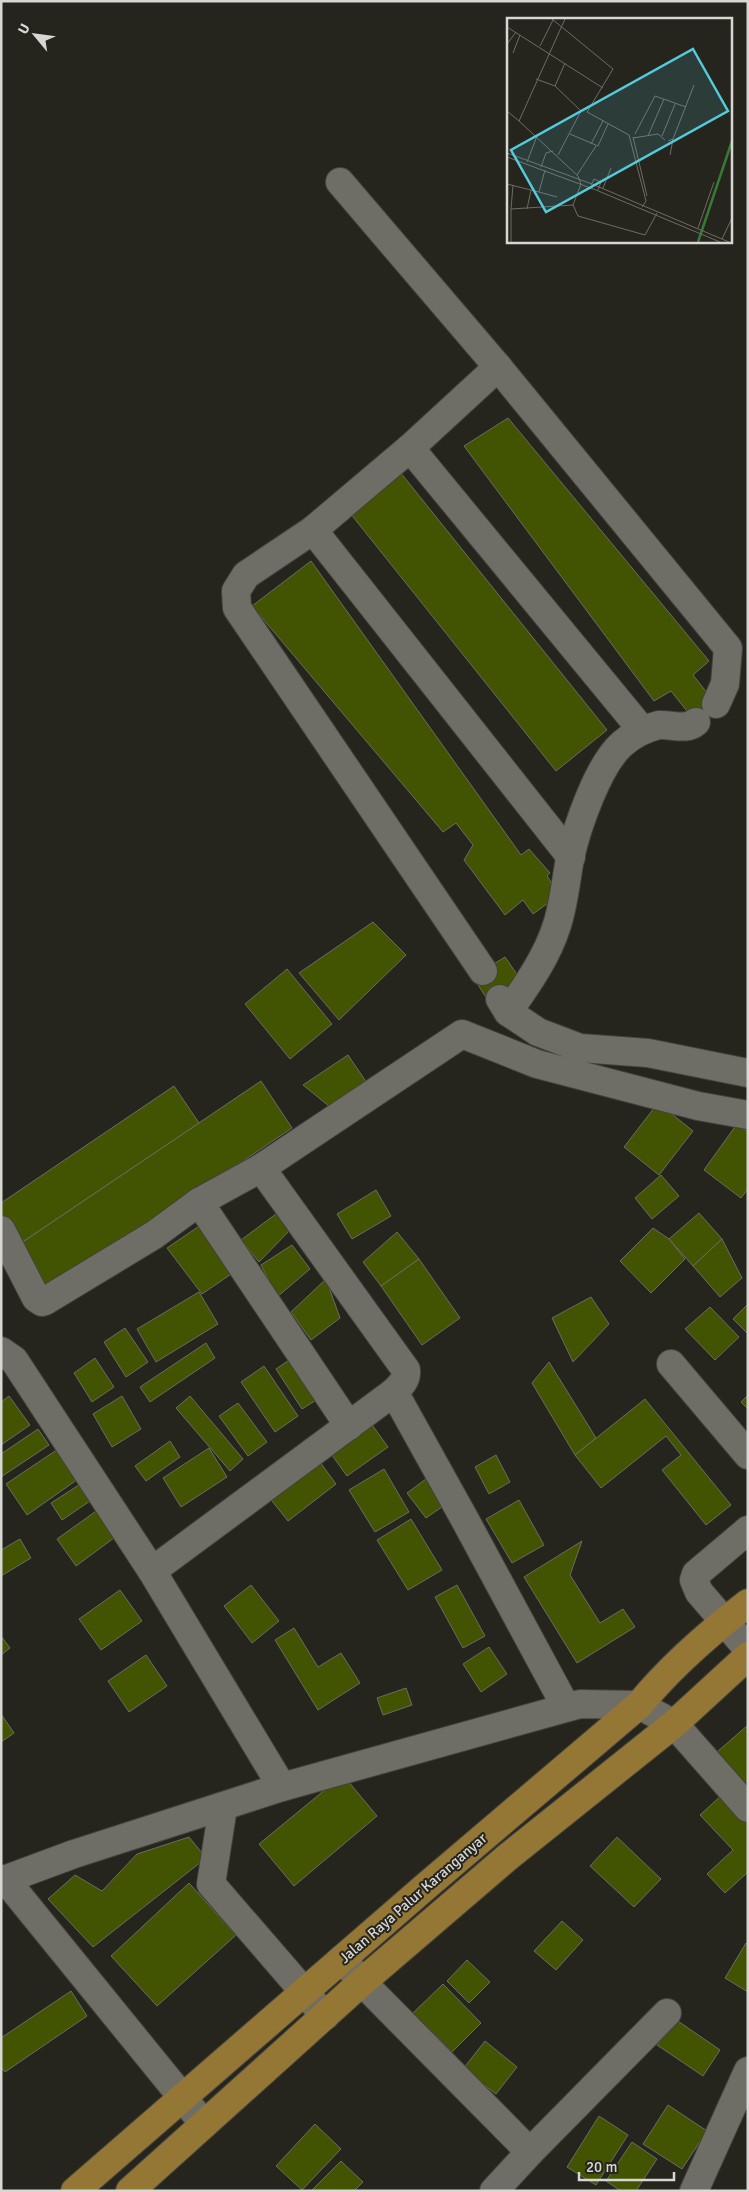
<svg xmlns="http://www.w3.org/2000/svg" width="749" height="2192" font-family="Signika,sans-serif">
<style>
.building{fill:#425301;stroke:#6a6d65}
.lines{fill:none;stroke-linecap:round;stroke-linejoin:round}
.minor-casing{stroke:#43423c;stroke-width:30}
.major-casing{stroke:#43423c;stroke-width:30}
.minor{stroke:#6f6e66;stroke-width:28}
.major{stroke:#947635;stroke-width:28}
.labels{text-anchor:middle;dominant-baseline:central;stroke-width:4;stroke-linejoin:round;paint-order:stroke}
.street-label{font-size:15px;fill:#d8d7d3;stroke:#25241d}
.inset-river{fill:none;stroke:#357b36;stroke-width:2.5}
.inset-road{fill:none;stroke:#6d6c66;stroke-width:1}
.view{fill:#53cbdb;fill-opacity:0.15;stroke:#53cbdb;stroke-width:2.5}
.inset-edge{fill:none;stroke:#d8d7d3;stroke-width:2.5}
</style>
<rect width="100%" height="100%" fill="#25241d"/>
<g class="building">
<path d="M508,418L709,661L693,675L719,708L698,725L671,691L654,701L464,446Z"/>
<path d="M400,472L607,730L556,771L350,513Z"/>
<path d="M311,561L521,855L529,849L550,873L547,876L559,895L533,914L523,900L505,915L464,860L473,845L456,823L443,832L252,606Z"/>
<path d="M373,922L406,955L339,1020L299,973Z"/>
<path d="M505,957L525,986L491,1005L473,977Z"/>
<path d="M287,969L332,1024L290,1059L245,1004Z"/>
<path d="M348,1055L369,1086L335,1111L303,1085Z"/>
<path d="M261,1081L292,1128L50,1291L18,1245Z"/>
<path d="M174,1086L199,1123L18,1245L1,1219V1203Z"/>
<path d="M658,1103L693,1131L659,1175L624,1147Z"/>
<path d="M737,1124L748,1132V1189L741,1198L704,1170Z"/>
<path d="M661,1175L679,1196L652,1219L635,1198Z"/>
<path d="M376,1190L391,1216L352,1239L337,1214Z"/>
<path d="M280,1211L292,1228L259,1262L241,1240Z"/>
<path d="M699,1213L722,1239L693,1266L669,1239Z"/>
<path d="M205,1222L240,1268L202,1294L167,1248Z"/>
<path d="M653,1228L669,1239L685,1259L651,1293L620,1261Z"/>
<path d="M397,1232L419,1259L381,1286L363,1262Z"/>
<path d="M722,1239L742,1278L720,1297L693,1266Z"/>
<path d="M292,1245L310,1269L277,1297L261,1265Z"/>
<path d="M419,1259L460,1318L422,1345L381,1286Z"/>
<path d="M326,1279L340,1318L311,1340L291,1312Z"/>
<path d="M199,1292L218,1324L156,1362L137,1329Z"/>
<path d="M591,1297L609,1324L573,1362L552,1318Z"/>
<path d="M748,1304V1334L733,1319Z"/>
<path d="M710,1307L739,1337L715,1360L685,1329Z"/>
<path d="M125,1328L148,1362L126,1377L104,1342Z"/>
<path d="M206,1343L215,1358L150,1402L140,1387Z"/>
<path d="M295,1356L321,1397L302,1409L276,1369Z"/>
<path d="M95,1358L114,1387L92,1402L74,1373Z"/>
<path d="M549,1362L596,1438L575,1455L532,1383Z"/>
<path d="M264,1366L298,1416L275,1432L241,1382Z"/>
<path d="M748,1395V1409L741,1402Z"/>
<path d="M9,1396L30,1425L1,1445V1402Z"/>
<path d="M122,1396L141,1429L112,1447L93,1414Z"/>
<path d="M190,1396L243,1459L230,1471L176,1408Z"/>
<path d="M645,1399L731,1505L706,1525L662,1470L681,1455L666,1436L601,1488L575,1455Z"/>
<path d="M238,1403L267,1442L248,1456L219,1416Z"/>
<path d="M370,1422L388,1447L347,1476L329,1451Z"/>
<path d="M38,1429L49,1445L1,1477V1454Z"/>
<path d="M170,1441L180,1457L146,1481L135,1466Z"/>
<path d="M61,1447L81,1477L27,1515L6,1484Z"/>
<path d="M209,1448L227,1477L181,1507L163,1478Z"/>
<path d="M496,1455L510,1482L489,1494L475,1467Z"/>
<path d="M317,1458L336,1484L288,1521L268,1496Z"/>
<path d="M384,1469L409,1512L375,1532L349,1490Z"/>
<path d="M430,1476L449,1502L426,1518L407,1493Z"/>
<path d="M85,1481L96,1497L62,1520L51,1503Z"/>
<path d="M519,1500L544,1545L512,1563L486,1519Z"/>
<path d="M99,1509L118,1535L76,1566L57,1539Z"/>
<path d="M411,1519L442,1570L408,1590L377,1540Z"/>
<path d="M20,1539L31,1558L1,1576V1550Z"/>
<path d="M582,1541L570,1575L600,1623L623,1609L635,1627L577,1663L524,1577Z"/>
<path d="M251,1585L279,1621L252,1643L224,1606Z"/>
<path d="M457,1585L485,1636L463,1648L435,1597Z"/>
<path d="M120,1590L142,1621L101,1650L79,1619Z"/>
<path d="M294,1628L318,1667L341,1653L360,1683L318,1710L275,1640Z"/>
<path d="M1,1636L10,1648L1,1655Z"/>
<path d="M489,1647L507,1674L481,1692L463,1664Z"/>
<path d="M146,1655L167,1686L129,1712L108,1681Z"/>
<path d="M406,1688L412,1705L383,1715L377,1698Z"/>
<path d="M1,1714L14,1733L1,1742Z"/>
<path d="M748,1725V1788L717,1752Z"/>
<path d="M343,1775L377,1816L294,1886L259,1844Z"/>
<path d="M724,1793L748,1818V1872L725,1893L707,1874L733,1850L700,1815Z"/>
<path d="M189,1837L206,1858L93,1947L48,1899L75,1875L102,1891L137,1854Z"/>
<path d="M617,1837L661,1879L634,1907L590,1866Z"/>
<path d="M189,1883L236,1935L157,2006L111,1956Z"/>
<path d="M562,1921L583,1940L556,1970L534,1951Z"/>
<path d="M746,1943L748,1944V1992L725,1978Z"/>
<path d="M467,1960L490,1982L469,2003L447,1981Z"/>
<path d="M443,1984L481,2023L452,2052L413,2013Z"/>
<path d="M71,1991L87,2016L5,2072L1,2067V2038Z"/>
<path d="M675,2019L720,2050L703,2076L657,2045Z"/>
<path d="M485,2041L517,2067L496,2094L463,2069Z"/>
<path d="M668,2105L707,2131L682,2169L643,2144Z"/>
<path d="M599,2116L628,2135L596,2185L567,2167Z"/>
<path d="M315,2124L341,2149L302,2190L276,2166Z"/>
<path d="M632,2142L657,2159L636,2191H621L606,2181Z"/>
<path d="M341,2161L363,2182L354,2191H311Z"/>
</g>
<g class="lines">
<g class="minor-casing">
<g id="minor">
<path d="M340,182L498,367L728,648L725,684L716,704"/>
<path d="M410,448L642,730"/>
<path d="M313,530L571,857"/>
<path d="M483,971L237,608L236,591L246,575L313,530L410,448L498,367"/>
<path d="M500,999L508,1012L538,1032L580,1048L648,1053L748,1073"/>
<path d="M508,1012C527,985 547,957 557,925C564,903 566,880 570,858C577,827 598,765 622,744C632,735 646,728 659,725C672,724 686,731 696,722"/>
<path d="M199,1202L349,1426"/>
<path d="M1,1230L36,1298L42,1302L45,1301L154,1235L199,1202L261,1168L462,1034L537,1064L698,1106L748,1115"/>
<path d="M1,1351L14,1360L152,1571L282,1787"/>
<path d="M671,1364L748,1455"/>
<path d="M394,1392L464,1518L566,1707"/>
<path d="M748,1530L696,1574L694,1580L699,1592L748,1649"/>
<path d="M152,1571L394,1392C401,1385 407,1380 406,1370L261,1168"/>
<path d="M223,1807L211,1884L325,2016"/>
<path d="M5,1879L204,2124"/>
<path d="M1,1881L74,1854L282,1787L580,1704L639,1705L674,1724L748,1808"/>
<path d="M342,1959L362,1982L530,2152L494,2191"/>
<path d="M530,2152L667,2013"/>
<path d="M694,2191L748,2071"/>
</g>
</g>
<g class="major-casing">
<g id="major">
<path d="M75,2191L425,1887L639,1705C670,1667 709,1633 748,1603"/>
<path d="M130,2191L362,1982L509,1856L674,1724L748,1656"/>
</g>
</g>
<use href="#minor" class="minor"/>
<use href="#major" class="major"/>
</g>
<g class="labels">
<g class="street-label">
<text transform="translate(413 1898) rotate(-41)">Jalan Raya Palur Karanganyar</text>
</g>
</g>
<g transform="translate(507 18)">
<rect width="225" height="225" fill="#25241d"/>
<path class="inset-river" d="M191,224L225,123"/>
<path class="inset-road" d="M45,1L106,51L80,94L122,117L139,183L135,189M58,1L12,103L71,158L74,166L66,187L71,198L138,217L150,195M0,9L96,70M0,26L9,14M33,28L46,2M6,35L13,17M29,61L48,68L74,93L51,137M48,68L58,45M0,93L12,103M63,116L91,128L101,106M128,116L148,78L179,89M141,118L157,81M155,118L168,86M126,119L140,178M126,120L151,116L158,122M161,123L166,121L187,67M84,126L96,103M0,135L85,166L222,224M163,137L166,121M0,139L89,172L213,224M20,144L30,118M34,149L39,135L46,133M70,157L89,128M0,166L32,174L38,152M84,167L87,161L94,164L91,172M96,170L104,150M32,174L50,179M4,191L6,167M20,191L24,172M191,210L207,164M215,221L225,200M4,224V191L66,187"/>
<path class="view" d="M186,31L221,93L39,194L4,132Z"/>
<rect width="225" height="225" class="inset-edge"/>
</g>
<rect width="749" height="2192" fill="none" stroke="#d8d7d3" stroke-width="5"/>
<g transform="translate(35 35) rotate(299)" stroke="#25241d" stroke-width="4" paint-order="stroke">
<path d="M0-4L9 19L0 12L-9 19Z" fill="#d8d7d3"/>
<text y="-8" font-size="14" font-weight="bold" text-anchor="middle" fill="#d8d7d3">U</text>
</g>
<path d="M579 2172v8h95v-8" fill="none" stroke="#d8d7d3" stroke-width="2.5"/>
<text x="586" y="2172" font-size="15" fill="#d8d7d3" stroke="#25241d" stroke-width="4" paint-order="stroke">20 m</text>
</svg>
